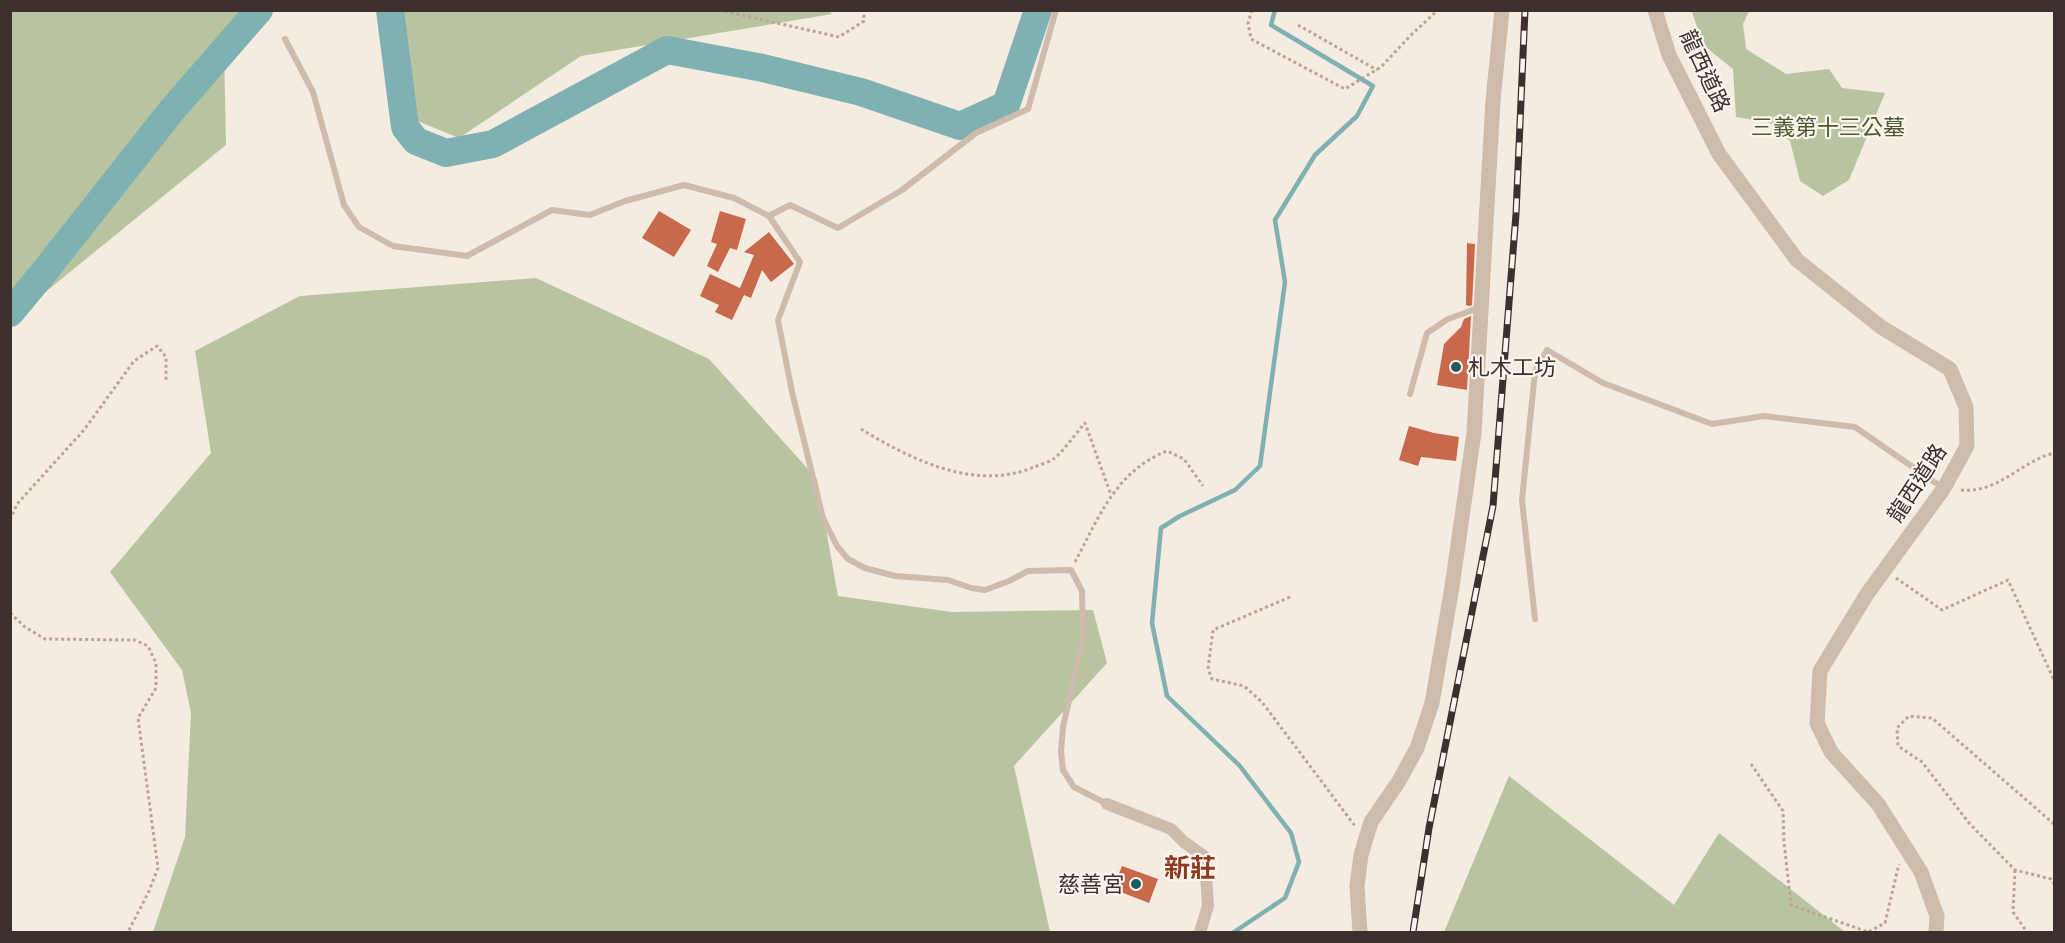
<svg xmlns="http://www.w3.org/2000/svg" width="2065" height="943" font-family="Figtree,'Noto Sans TC',sans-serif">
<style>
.green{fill:#b8c4a0}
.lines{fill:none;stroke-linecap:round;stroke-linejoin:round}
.stream{stroke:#7fb0b2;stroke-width:4.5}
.river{stroke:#7fb0b2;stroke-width:28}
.building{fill:#c8694b}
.path{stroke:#b9a596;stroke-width:3;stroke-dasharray:3 3;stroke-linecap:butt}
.service{stroke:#cdbbac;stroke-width:6}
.minor{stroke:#cdbbac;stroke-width:12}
.tertiary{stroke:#cdbbac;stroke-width:15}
.rail-casing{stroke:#3b302b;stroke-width:7}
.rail{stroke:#fbf5ee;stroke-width:4.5;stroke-dasharray:14;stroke-linecap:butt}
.poi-dot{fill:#1f5a5e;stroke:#fbf5ee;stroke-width:2}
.labels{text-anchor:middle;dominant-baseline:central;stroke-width:4.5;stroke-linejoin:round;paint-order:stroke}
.street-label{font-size:22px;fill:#3b302b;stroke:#fbf5ee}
.park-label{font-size:22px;fill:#4a5a2e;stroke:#fbf5ee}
.poi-label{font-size:22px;fill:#3b302b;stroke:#fbf5ee;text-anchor:start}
.quarter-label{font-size:26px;font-weight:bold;fill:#8c3b22;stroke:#fbf5ee}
</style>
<rect width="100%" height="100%" fill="#f4ebe1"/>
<g class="green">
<path d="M11,10L246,11L224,47L226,145L11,320Z"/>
<path d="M829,11L832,14L581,56L459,138L405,116L397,11Z"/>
<path d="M1687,11H1749L1743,24L1746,49L1786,74L1829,69L1842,88L1885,93L1849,180L1823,196L1800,181L1790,141L1770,123L1736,117L1733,69L1703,45L1692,12Z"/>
<path d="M536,278L709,359L817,479L838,596L952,612L1093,610L1107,663L1014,766L1050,932H153L185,837L191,713L182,670L110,572L211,453L195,351L300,296Z"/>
<path d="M1509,776L1674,905L1719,833L1845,932H1444Z"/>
</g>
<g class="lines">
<path class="stream" d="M1234,932L1285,898L1299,862L1291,833L1239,765L1167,696L1152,623L1161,528L1180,516L1235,490L1260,466L1285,282L1275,220L1315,155L1357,116L1373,86L1271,25L1275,10"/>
<g class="river">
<path d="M390,10L405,127L416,141L446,153L493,144L667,50L763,68L861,92L960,126L1006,105L1038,10"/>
<path d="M10,313L44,272L172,110L259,10"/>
</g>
</g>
<g class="building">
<path d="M659,211L691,230L674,257L642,238Z"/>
<path d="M720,211L746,219L737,250L730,248L718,272L707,266L717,244L711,242Z"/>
<path d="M769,232L794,264L771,282L762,270L751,298L744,295L732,320L715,312L719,305L700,296L710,274L740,288L754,255L744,252Z"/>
<path d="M1467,243L1475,244L1472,305L1469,306L1466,305Z"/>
<path d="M1471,316L1467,390L1437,385L1444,344L1461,327L1464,319Z"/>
<path d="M1409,426L1434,433L1459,437L1456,461L1421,457L1418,466L1399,460Z"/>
<path d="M1122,866L1158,879L1149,903L1113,889Z"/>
</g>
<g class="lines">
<g class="path">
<path d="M719,10L839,37L864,21V10"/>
<path d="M1252,10L1248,23L1251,39L1345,89L1381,67L1412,34L1438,10"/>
<path d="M1298,25L1377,70"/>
<path d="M861,429C910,459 975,492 1034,467C1040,465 1049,462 1055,458C1066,448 1075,434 1085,423L1111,495"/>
<path d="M1961,490C1998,494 2021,461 2054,453"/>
<path d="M10,520L17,504L84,430L134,361L157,346L166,357V380"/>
<path d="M1075,562C1099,517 1116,471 1167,451L1184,459L1203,486"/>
<path d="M1896,578L1942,610L2008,580L2054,680"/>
<path d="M1290,597L1213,630L1208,669L1212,679L1244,686L1262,702L1355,826"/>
<path d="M10,613L25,627L45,639L135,640L148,646L156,663V688L138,718L158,868L149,891L128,932"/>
<path d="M1751,764L1783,811L1784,842L1791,905L1868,932L1885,923L1899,864"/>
<path d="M2054,824L1932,718L1909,716L1897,728L1898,746L1922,762L1969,823L2015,870L2051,879L2054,884"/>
<path d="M2015,870L2013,912L2027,932"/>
</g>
<g class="service">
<path d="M285,39L313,92L344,205L359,227L393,246L467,256L552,210L590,215L625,201L684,185L734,198L769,216L790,205L838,228L902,190L976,133L1028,109L1056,10"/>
<path d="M769,216L800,262L778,320L792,392L823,518L837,546L848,559L865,568L895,576L948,580L971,588L985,590L1009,581L1028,571L1071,570L1082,591L1083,628L1082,643L1063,727L1061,751L1063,770L1074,787L1107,804"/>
<path d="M1410,394L1427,333L1448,319L1481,307"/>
<path d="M1535,619L1522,500L1535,372L1547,350L1603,383L1712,424L1764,416L1855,427L1943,488"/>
</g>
<path class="minor" d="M1107,804L1171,829L1184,842L1205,857L1208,906L1200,932"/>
<g class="tertiary">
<path d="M1655,10L1669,55L1719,154L1797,260L1881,327L1950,369L1966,407L1967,446L1944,488L1867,594L1820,671L1817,723L1831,752L1878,804L1921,872L1937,916L1936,932"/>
<path d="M1360,932L1357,886L1361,855L1371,822L1399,781L1417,748L1432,703L1452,587L1474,433L1493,101L1502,10"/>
</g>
<g class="rail-casing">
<path id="rail" d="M1413,932L1429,828L1493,506L1516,214L1525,10"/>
</g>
<use href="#rail" class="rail"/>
</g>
<g class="poi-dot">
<circle cx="1456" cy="367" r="6"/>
<circle cx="1136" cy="884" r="6"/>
</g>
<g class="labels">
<g class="street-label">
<text transform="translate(1705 71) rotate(65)">龍西道路</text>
<text transform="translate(1917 483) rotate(-57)">龍西道路</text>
</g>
<g class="park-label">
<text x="1828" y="127">三義第十三公墓</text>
</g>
<g class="poi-label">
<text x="1468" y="367">札木工坊</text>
<text x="1124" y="884" text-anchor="end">慈善宮</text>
</g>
<g class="quarter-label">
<text x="1190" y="868">新莊</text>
</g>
</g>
<rect width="2065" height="943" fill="none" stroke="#3b302b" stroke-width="24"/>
</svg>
